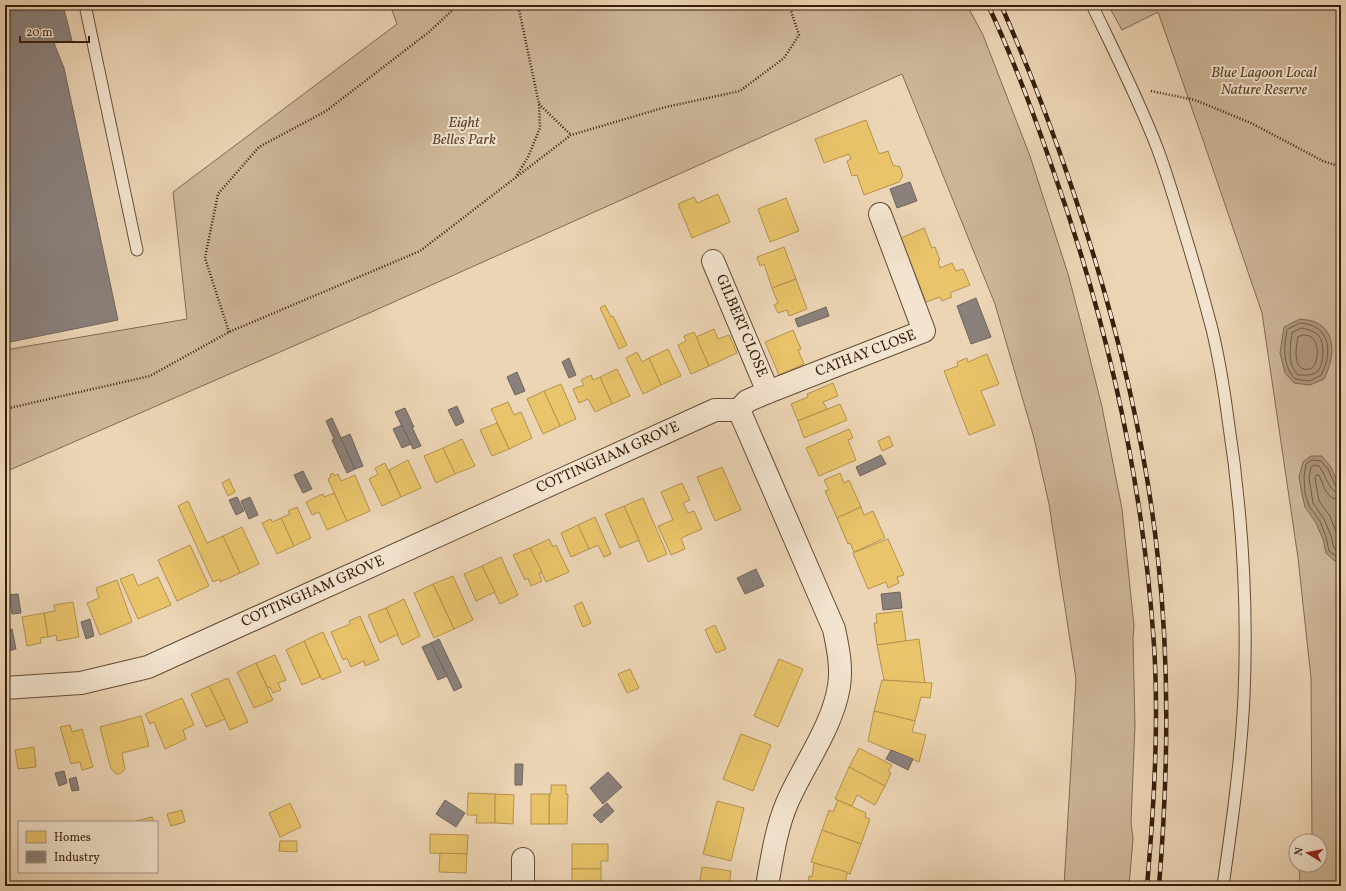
<svg xmlns="http://www.w3.org/2000/svg" width="1346" height="891" font-family="Vollkorn,serif">
<style>
.green{fill:#cdb698;stroke:#826a52}
.water{fill:#ae977c;stroke:#7e674f}
.homes{fill:#e9c46a;stroke:#b4924e}
.industry{fill:#8a817c;stroke:#71645a}
.lines{fill:none;stroke-linecap:round;stroke-linejoin:round}
.shore{stroke:#725b44;stroke-width:1}
.service-casing{stroke:#644c36;stroke-width:13}
.minor-casing{stroke:#644c36;stroke-width:24}
.path{stroke:#371f0c;stroke-width:2.5;stroke-dasharray:1 2;stroke-linecap:butt}
.service{stroke:#f3e4cf;stroke-width:11}
.minor{stroke:#f3e4cf;stroke-width:22}
.rail-casing{stroke:#371f0c;stroke-width:4.5}
.rail{stroke:#f3e4cf;stroke-width:3;stroke-dasharray:9;stroke-linecap:butt}
.labels{text-anchor:middle;dominant-baseline:central;stroke-width:4;stroke-linejoin:round;paint-order:stroke}
.park-label{font-size:15px;font-style:italic;fill:#5c452f;stroke:#f3e4cf}
.street-label{font-size:15px;fill:#371f0c;stroke:#f3e4cf}
</style>
<rect width="100%" height="100%" fill="#ecd5b5"/>
<filter id="stains"><feTurbulence type="fractalNoise" baseFrequency=".005" numOctaves="4"/><feColorMatrix values="0 0 0 0 .2 0 0 0 0 .09 0 0 0 0 .02 0 0 0 .5 -.17"/></filter>
<radialGradient id="worn" r=".72"><stop offset=".6" stop-color="#630" stop-opacity="0"/><stop offset="1" stop-color="#630" stop-opacity=".3"/></radialGradient>
<g class="green">
<path d="M390,5H967L983,35L1030,156L1068,274L1082,327L1102,407L1122,509L1134,626L1133,638L1135,725L1131,823L1133,839L1129,886H1064L1076,679L1049,504L1034,438L995,304L902,74L367,314L5,472V350L187,319L173,192L397,24Z"/>
<path d="M1108,5H1341V886H1300L1299,865H1320V841H1312L1311,678L1298,558L1262,313L1203,140L1158,12L1122,30Z"/>
</g>
<g class="water">
<path d="M1300,319C1305,320 1311,320 1315,322C1339,332 1333,361 1324,379L1310,385L1294,383L1285,373L1280,353L1284,327Z"/>
<path d="M1311,456H1322L1331,467L1340,488L1341,559L1335,561L1326,553L1323,539L1316,523L1305,507L1302,494L1299,477L1303,462Z"/>
</g>
<g class="homes">
<path d="M866,120L879,154L888,151L893,165L900,167L903,176L899,182L864,195L857,175L852,176L847,161L851,159L849,154L824,163L815,139Z"/>
<path d="M718,194L730,222L692,238L678,204L694,197L697,203Z"/>
<path d="M786,198L799,231L770,242L758,209Z"/>
<path d="M924,228L932,248L935,247L940,260L938,261L940,268L952,263L956,271L963,269L970,285L950,293L952,297L942,301L940,297L926,302L901,238Z"/>
<path d="M784,247L796,279L772,288L764,264L760,266L757,257Z"/>
<path d="M796,279L807,309L789,316L787,310L778,313L774,305L778,303L772,288Z"/>
<path d="M605,305L611,317L613,316L627,345L619,349L600,308Z"/>
<path d="M714,329L718,339L729,335L737,353L709,366L696,337Z"/>
<path d="M793,330L801,349L798,350L804,364L779,375L765,342Z"/>
<path d="M694,332L709,366L691,374L678,345L686,341L684,336Z"/>
<path d="M668,349L681,376L661,385L649,358Z"/>
<path d="M637,352L642,362L649,358L661,385L643,394L626,358Z"/>
<path d="M987,354L999,384L981,391L995,425L969,435L944,371L958,366L957,362L967,358L968,362Z"/>
<path d="M617,369L630,396L612,404L600,377Z"/>
<path d="M591,375L593,380L600,377L612,404L595,412L588,399L579,403L573,389L584,385L581,380Z"/>
<path d="M833,383L838,396L823,402L827,409L798,421L791,404L808,397L807,394Z"/>
<path d="M561,384L576,419L560,426L544,391Z"/>
<path d="M544,391L560,426L543,434L527,399Z"/>
<path d="M508,402L514,415L521,412L532,438L509,449L491,409Z"/>
<path d="M840,404L847,420L804,438L798,421Z"/>
<path d="M497,423L509,449L492,456L480,430Z"/>
<path d="M849,429L853,438L848,440L856,460L819,476L806,448Z"/>
<path d="M889,436L893,446L882,451L878,441Z"/>
<path d="M462,439L475,466L455,474L443,448Z"/>
<path d="M443,448L455,474L436,483L424,456Z"/>
<path d="M408,460L421,488L401,497L389,470Z"/>
<path d="M385,463L401,497L382,506L369,479L378,474L375,468Z"/>
<path d="M722,467L741,510L715,521L697,477Z"/>
<path d="M333,473L335,476L338,474L341,481L355,475L370,511L347,521L328,479L331,477L330,475Z"/>
<path d="M840,473L844,483L849,480L861,507L837,518L825,491L829,490L824,480Z"/>
<path d="M229,479L235,492L228,496L222,483Z"/>
<path d="M682,483L690,500L683,503L688,513L694,511L702,529L681,538L685,549L671,555L658,526L673,520L661,492Z"/>
<path d="M334,493L347,521L327,530L319,512L312,515L306,502L323,494L324,497Z"/>
<path d="M643,498L667,554L648,562L624,506Z"/>
<path d="M188,501L207,543L223,536L240,573L220,582V579L213,582L178,506Z"/>
<path d="M624,506L639,540L620,548L605,514Z"/>
<path d="M297,507L311,538L294,546L281,518L290,514L288,511Z"/>
<path d="M861,507L864,515L873,511L885,538L854,552L850,543L848,544L837,518Z"/>
<path d="M595,517L611,554L604,557L598,545L589,549L578,525Z"/>
<path d="M281,518L294,546L277,554L262,523L271,519L272,522Z"/>
<path d="M578,525L589,549L571,557L561,533Z"/>
<path d="M242,527L259,564L240,573L223,536Z"/>
<path d="M549,539L553,547L556,545L569,572L546,582L530,548Z"/>
<path d="M888,539L904,575L897,577L899,583L888,588L886,582L868,589L853,553Z"/>
<path d="M190,545L209,586L177,601L158,560Z"/>
<path d="M530,548L542,572L539,573L542,581L531,586L528,578L525,580L513,555Z"/>
<path d="M501,557L518,595L500,604L482,566Z"/>
<path d="M482,566L495,592L476,601L464,574Z"/>
<path d="M133,574L138,586L158,577L171,605L138,619L120,579Z"/>
<path d="M453,576L473,620L454,629L433,584Z"/>
<path d="M117,580L132,622L100,635L87,603L99,598L96,588Z"/>
<path d="M433,584L454,629L434,638L414,593Z"/>
<path d="M404,599L420,636L402,645L386,608Z"/>
<path d="M73,602L79,637L57,641L56,635L48,637L44,613L55,611L54,605Z"/>
<path d="M582,602L591,623L583,627L574,606Z"/>
<path d="M386,608L398,634L380,643L368,615Z"/>
<path d="M902,611L906,641L877,645L874,623H877L876,614Z"/>
<path d="M44,613L48,637L40,638L41,643L27,646L22,617Z"/>
<path d="M360,616L379,660L365,666L364,661L351,667L347,658L343,660L331,632L350,624L349,621Z"/>
<path d="M715,625L726,649L716,653L705,630Z"/>
<path d="M323,632L341,672L322,680L304,641Z"/>
<path d="M919,639L925,683L884,680L877,645Z"/>
<path d="M304,641L320,677L302,685L286,650Z"/>
<path d="M275,655L286,680L278,683L281,690L273,693L270,687L268,688L256,663Z"/>
<path d="M779,659L803,669L778,727L754,716Z"/>
<path d="M256,663L273,700L254,708L237,672Z"/>
<path d="M630,669L639,688L627,693L618,674Z"/>
<path d="M228,678L248,722L230,730L209,686Z"/>
<path d="M882,680L932,683L930,698L921,697L915,721L874,711Z"/>
<path d="M209,686L225,719L206,727L191,694Z"/>
<path d="M182,698L194,725L183,730L186,739L165,749L154,722L150,724L145,714Z"/>
<path d="M874,711L915,721L912,732L926,735L919,762L868,741Z"/>
<path d="M141,716L149,746L122,753L125,769L120,774H116L111,769L100,727Z"/>
<path d="M70,725L72,732L82,729L93,767L82,770L80,762L71,764L60,727Z"/>
<path d="M741,734L771,745L753,791L723,779Z"/>
<path d="M34,747L36,767L18,769L15,750Z"/>
<path d="M859,748L892,765L888,771L891,773L885,786L849,767Z"/>
<path d="M849,767L885,786L875,805L857,795L852,806L835,799Z"/>
<path d="M551,785H566V794H568L567,824H549V794H551Z"/>
<path d="M468,793L495,794V823H476L477,815H467Z"/>
<path d="M495,794L514,795L513,824L495,823Z"/>
<rect x="531" y="794" width="18" height="30"/>
<path d="M838,800L866,813L865,817L870,819L861,844L822,830L829,810L833,812Z"/>
<path d="M717,801L744,808L731,861L703,854Z"/>
<path d="M290,803L301,827L280,837L269,813Z"/>
<path d="M182,810L185,822L171,826L167,814Z"/>
<path d="M152,817L154,822H136V821Z"/>
<path d="M822,830L861,844L850,874L811,862Z"/>
<path d="M430,834L468,835L467,854L430,853Z"/>
<path d="M280,841H297V852L279,851Z"/>
<path d="M572,844H608V861H601V869H572Z"/>
<path d="M440,853L467,854L466,873L439,872Z"/>
<path d="M814,863L847,872L845,885L849,886H808L809,876L812,877Z"/>
<path d="M702,867L731,871L729,886H699Z"/>
<rect x="572" y="869" width="29" height="17"/>
<rect x="442" y="881" width="36" height="5"/>
</g>
<g class="industry">
<path d="M5,5H63L72,41L54,43L64,68L118,320L5,343V83L6,82L5,74Z"/>
<path d="M910,182L917,201L897,208L890,189Z"/>
<path d="M976,298L991,337L971,344L957,306Z"/>
<path d="M826,307L829,316L798,327L795,319Z"/>
<path d="M569,358L576,375L569,378L562,362Z"/>
<path d="M517,372L525,391L515,395L507,377Z"/>
<path d="M457,406L464,422L456,426L448,410Z"/>
<path d="M405,408L414,427H412L421,446L413,449L395,412Z"/>
<path d="M332,418L355,469L347,473L332,440L334,439L326,421Z"/>
<path d="M402,425L411,444L402,448L393,429Z"/>
<path d="M350,434L363,466L355,469L341,438Z"/>
<path d="M881,455L886,464L860,476L856,467Z"/>
<path d="M303,471L312,489L303,493L294,475Z"/>
<path d="M237,497L244,511L236,515L229,500Z"/>
<path d="M250,497L258,515L249,519L241,501Z"/>
<path d="M756,569L764,586L745,594L737,578Z"/>
<path d="M900,592L902,608L883,610L881,594Z"/>
<path d="M18,594L21,613L12,614L9,595Z"/>
<path d="M90,619L94,636L86,639L81,622Z"/>
<path d="M12,629L16,649L5,652V630Z"/>
<path d="M439,639L462,687L454,691L431,643Z"/>
<path d="M431,643L447,676L438,680L422,647Z"/>
<path d="M891,750L913,759L908,770L886,759Z"/>
<path d="M515,764H523L522,785H515Z"/>
<path d="M64,771L67,783L59,786L55,773Z"/>
<path d="M608,772L622,787L603,804L590,788Z"/>
<path d="M76,777L79,790L72,791L69,779Z"/>
<path d="M445,800L465,813L456,827L436,814Z"/>
<path d="M607,803L614,811L601,823L593,815Z"/>
</g>
<g class="lines">
<g class="shore">
<path d="M1300,323C1331,325 1333,352 1321,375L1310,381L1295,379C1282,364 1284,348 1287,330Z"/>
<path d="M1302,328C1308,330 1315,331 1319,336C1325,343 1324,366 1317,372C1312,376 1304,375 1298,375C1287,364 1290,348 1292,333Z"/>
<path d="M1303,335C1307,335 1312,336 1314,340C1319,345 1318,362 1313,367C1311,369 1306,370 1304,369C1293,367 1296,345 1298,337Z"/>
<path d="M1341,489L1336,487L1328,469L1321,461L1312,460L1306,464L1304,477L1305,493L1309,506L1320,521L1326,537L1329,551L1336,556H1341"/>
<path d="M1341,494C1329,493 1326,475 1319,466L1314,465L1311,467L1309,478L1313,503L1324,519L1331,536L1334,548L1337,551H1341"/>
<path d="M1341,500C1326,500 1324,486 1319,475H1316L1315,478L1319,501L1330,516L1337,534L1339,543L1341,545"/>
</g>
<g class="service-casing">
<g id="service">
<path d="M85,5L137,250"/>
<path d="M1092,5C1115,53 1139,100 1158,150C1169,180 1178,211 1187,241C1196,270 1204,299 1212,329C1219,358 1224,389 1228,419C1242,510 1248,603 1244,696C1241,760 1232,823 1223,886"/>
</g>
</g>
<g class="minor-casing">
<g id="minor">
<path d="M713,261L768,392"/>
<path d="M739,410L747,401L768,392L924,331L880,214"/>
<path d="M5,688L81,683L148,667L715,410H739L834,629C838,648 842,667 839,686C833,726 803,766 787,803C776,829 772,858 767,886"/>
<path d="M523,886V859"/>
</g>
</g>
<g class="path">
<path d="M1151,91L1195,100L1251,123L1323,161L1341,167"/>
<path d="M539,104L571,135"/>
<path d="M517,175L528,157L540,128L539,104L518,5"/>
<path d="M229,332L205,258L218,194L259,147L326,111L429,32L458,5"/>
<path d="M5,409L150,376L229,332L420,251L571,135L666,107L740,91L784,58L799,35L789,5"/>
</g>
<use href="#service" class="service"/>
<use href="#minor" class="minor"/>
<g class="rail-casing">
<g id="rail">
<path d="M988,5C1013,58 1034,114 1053,170C1108,324 1143,481 1154,645C1159,725 1154,806 1147,886"/>
<path d="M1001,5C1028,66 1052,128 1073,191C1113,310 1145,434 1158,559C1170,667 1168,777 1159,886"/>
</g>
</g>
<use href="#rail" class="rail"/>
</g>
<g class="labels">
<g class="park-label">
<text x="1264" y="73">Blue Lagoon Local<tspan x="1264" dy="17">Nature Reserve</tspan></text>
<text x="464" y="123">Eight<tspan x="464" dy="17">Belles Park</tspan></text>
</g>
<g class="street-label">
<text transform="translate(741 326) rotate(67)">GILBERT CLOSE</text>
<text transform="translate(866 354) rotate(-21)">CATHAY CLOSE</text>
<text transform="translate(608 458) rotate(-24)">COTTINGHAM GROVE</text>
<text transform="translate(313 592) rotate(-24)">COTTINGHAM GROVE</text>
</g>
</g>
<rect width="1346" height="891" fill="none" stroke="#ecd5b5" stroke-width="20"/>
<rect x="6" y="6" width="1334" height="879" fill="none" stroke="#371f0c" stroke-width="2"/>
<rect x="10" y="10" width="1326" height="871" fill="none" stroke="#371f0c"/>
<rect x="18" y="821" width="140" height="52" fill="#f3e4cf" stroke="#a89581"/>
<rect x="26" y="831" width="20" height="12" fill="#e9c46a" stroke="#a89581"/>
<text x="54" y="841" font-size="12" fill="#371f0c">Homes</text>
<rect x="26" y="851" width="20" height="12" fill="#8a817c" stroke="#a89581"/>
<text x="54" y="861" font-size="12" fill="#371f0c">Industry</text>
<g transform="translate(1308 853) rotate(280)"><circle r="19" fill="#f3e4cf" stroke="#a89581"/>
<path d="M0-3L7 15L0 10L-7 15Z" fill="#8f2418"/>
<text y="-6" font-size="11" font-weight="bold" text-anchor="middle" fill="#371f0c">N</text>
</g>
<path d="M20 36v6h69v-6" fill="none" stroke="#371f0c" stroke-width="2"/>
<text x="26" y="36" font-size="12" fill="#371f0c" stroke="#f3e4cf" stroke-width="3" paint-order="stroke">20 m</text>
<rect width="100%" height="100%" filter="url(#stains)"/>
<rect width="100%" height="100%" fill="url(#worn)"/>
</svg>
